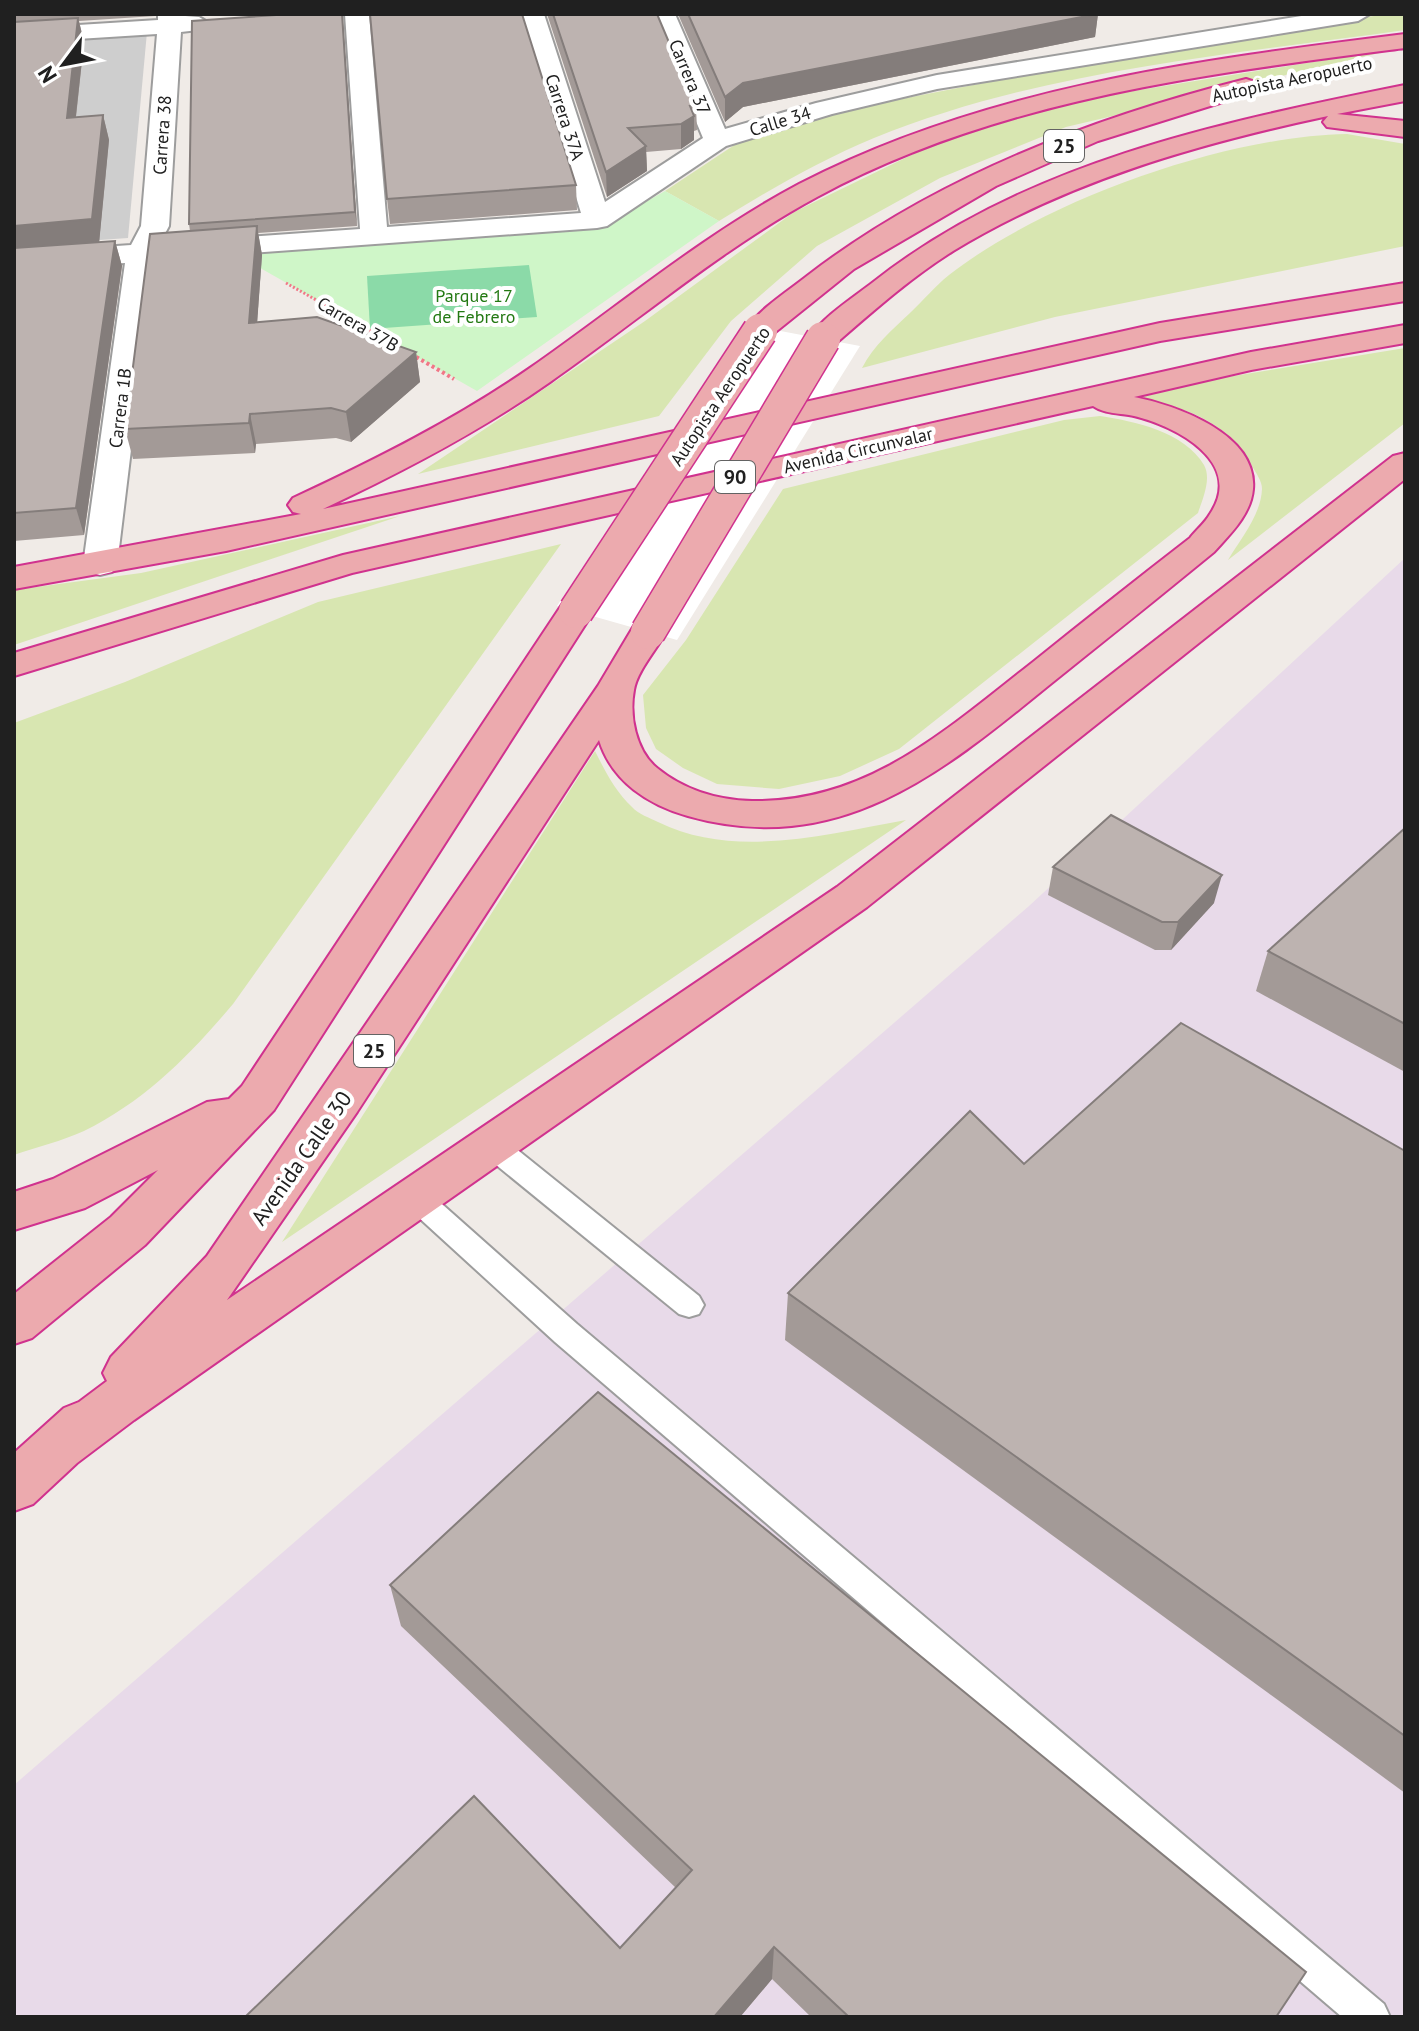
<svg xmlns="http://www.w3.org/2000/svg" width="1419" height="2031" font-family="'PT Sans',sans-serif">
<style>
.industrial{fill:#e8dae9}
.religious{fill:#cecece}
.grass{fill:#d8e6b1}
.park{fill:#cff6c8}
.pitch{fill:#8bdaa8}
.pier{fill:#fff}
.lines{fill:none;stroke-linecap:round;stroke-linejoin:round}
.service-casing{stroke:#9d9d9d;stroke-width:4}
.minor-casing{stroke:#9d9d9d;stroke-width:4}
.trunk-casing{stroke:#d0328e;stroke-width:4}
.path-far1{stroke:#f17787;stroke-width:3;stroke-dasharray:2 2;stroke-linecap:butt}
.path{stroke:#f17787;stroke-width:4;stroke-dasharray:3 3;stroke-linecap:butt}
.service{fill:#fff;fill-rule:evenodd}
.minor{fill:#fff;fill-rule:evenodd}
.trunk{fill:#ecaaae;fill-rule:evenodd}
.trunk-bridge-far1-casing{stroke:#d0328e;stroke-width:28;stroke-linecap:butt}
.trunk-bridge-casing{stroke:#d0328e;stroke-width:37;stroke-linecap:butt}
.trunk-bridge-far1{stroke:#ecaaae;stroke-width:26}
.trunk-bridge{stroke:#ecaaae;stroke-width:34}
.wall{fill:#a39a97}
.shaded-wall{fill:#847d7b}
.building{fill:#bdb3b0;stroke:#847d7b;stroke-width:2}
.labels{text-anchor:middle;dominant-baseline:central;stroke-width:8;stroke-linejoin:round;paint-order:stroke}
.far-street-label{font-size:18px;fill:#202020;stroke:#fff}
.far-park-label{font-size:18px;fill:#237913;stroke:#fff}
.shield{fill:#fff;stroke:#636363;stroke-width:2}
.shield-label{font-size:20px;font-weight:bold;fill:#202020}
.street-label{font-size:22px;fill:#202020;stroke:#fff}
</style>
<rect width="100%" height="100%" fill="#f0ebe7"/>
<path class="industrial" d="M1405,558V2017H18L14,2012V1785L1029,906Z"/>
<path class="religious" d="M147,32L128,238L14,246V40Z"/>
<g class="grass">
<path d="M1386,14H1405V30C1229,55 1041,70 874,138C819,161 769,190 719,221L665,191L748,136L824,114L1070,66Z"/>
<path d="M1405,47L1066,127L940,178L817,246L731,321L659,416L418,474L645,321L794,212L932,145L1072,101Z"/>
<path d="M1347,134L1405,144V246L1055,317L862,368C874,345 891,331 910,313C923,301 935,286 949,275C1045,200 1226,136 1347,134Z"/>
<path d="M1405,348V423L1228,560C1241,538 1261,515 1262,489C1262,481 1256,473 1252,466C1227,415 1163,399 1110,396Z"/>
<path d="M1100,416C1134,421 1185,432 1204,465C1212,479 1202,500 1198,513L899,749L840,776L779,789L717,784L683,768L656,749L646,728L643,695L686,640L783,489L1064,420Z"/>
<path d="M400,516L14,645V590L141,573Z"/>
<path d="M561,544L233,1004C190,1055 145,1101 84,1131C62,1141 37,1147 14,1155V723L125,682L318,602Z"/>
<path d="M595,751C605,771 615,791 632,807C638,814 650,818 658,822C735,860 827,834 906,820L282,1242Z"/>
</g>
<path class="park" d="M665,191L719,221L477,391L225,248L601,227Z"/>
<path class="pitch" d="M529,265L537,317L370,329L367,276Z"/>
<path class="pier" d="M743,324L860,346L677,640L557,606Z"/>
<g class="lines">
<g class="service-casing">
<g id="service">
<path d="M494,1136L504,1139L699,1296L704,1305L699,1314L689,1317L679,1314L484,1155L480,1147L484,1139Z"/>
<path d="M415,1186L425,1189L577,1324L1384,2004L1390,2017H1342L555,1342L405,1205L401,1197L405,1189Z"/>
</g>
</g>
<g class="minor-casing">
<path id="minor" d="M158,14L199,17L211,24L207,29L181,32L169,226L160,243L360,229L345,14H369L387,227L581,213L520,14H544L605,202L703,138L651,14H675L725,129L816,103L937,75L1314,14H1370L1358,21L937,89L832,114L726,146L607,226L597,228L154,260L117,565L112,572L100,575L88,572L83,565L125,263L14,271V253L131,245L141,226L157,34L14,43V29L158,20Z"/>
</g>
<g class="trunk-casing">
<g id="trunk">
<path d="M1405,34V48C1205,74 997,99 817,197C721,249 639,320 550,382C479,432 402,472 323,509L1160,323L1405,283V301L1160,341L226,551L14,589V567L301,514L293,512L288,505L293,498C375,460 456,419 530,368C619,306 703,235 799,184C986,87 1199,60 1405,34Z"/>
<path d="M1246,79L1255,82L1259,87L1255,92L1098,141L996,186L854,269L773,334H751L747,328C761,308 788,291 807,276C934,178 1091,118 1246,79Z"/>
<path d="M1405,85V101L1337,114L1405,121V137L1327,127L1323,122L1328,116C1197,144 1068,181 953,251C910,278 872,312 834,345H812L808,339C823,317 851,299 872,283C1025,162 1218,123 1405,85Z"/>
<path d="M1405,325V343L1251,370L1134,397C1176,405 1258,434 1253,489C1251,515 1229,535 1214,552C1159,597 1103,642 1048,686C939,775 837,858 688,816C649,805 612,782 599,740L357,1112L227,1300L837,887L1393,456L1405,453V479L867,907L134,1420L77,1463L33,1504L14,1511V1453L64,1408L79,1402L107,1381L103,1373L111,1357L207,1256L598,686L635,624L648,621L661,624L666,632C657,649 637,671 634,690C629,716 636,751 657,768C684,790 717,800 752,801C868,803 947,729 1033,662C1085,620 1137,579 1190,538C1196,530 1205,523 1210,514C1245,462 1176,426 1134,416C1121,413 1104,414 1093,406L352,573L14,676V653L343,555L1251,352Z"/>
<path d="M576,600L589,603L594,611L274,1110L145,1245L32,1338L14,1344V1294L111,1217L158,1170L85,1208L14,1230V1192L53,1179L207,1102L229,1099L242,1086L563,603Z"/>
</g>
</g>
<path class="path-far1" d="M286,283L375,333"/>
<g class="path">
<path d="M371,331L399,347"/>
<path d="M411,354L454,379"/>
</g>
<use href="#service" class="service"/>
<use href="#minor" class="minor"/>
<use href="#trunk" class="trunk"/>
<g class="trunk-bridge-far1-casing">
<path id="trunk-bridge-far1" d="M759,333L762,328"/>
</g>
<g class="trunk-bridge-casing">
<g id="trunk-bridge">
<path d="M576,611L760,331"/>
<path d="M648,632L823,339"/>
</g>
</g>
<use href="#trunk-bridge-far1" class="trunk-bridge-far1"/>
<use href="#trunk-bridge" class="trunk-bridge"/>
</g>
<g class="wall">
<path d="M14,14H156L155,16L79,21L84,42L76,117L103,115L109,140L99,242L115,241L122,266L84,535L14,541Z"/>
<path d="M184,14H240L185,15Z"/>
<path d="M547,14H657L696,106L697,130L694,131V140L681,149L646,152L647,171L607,197Z"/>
<path d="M678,14H1098L1095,37L743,107L725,122Z"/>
<path d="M343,23L357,226L258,233L262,255L257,322L416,352L420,382L351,442L336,438L256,444L255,453L133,459L125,429L190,231L189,224Z"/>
<path d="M576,185L577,210L390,224L387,199Z"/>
<path d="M1405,828V1072L1256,991L1268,951Z"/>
<path d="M1053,867L1214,903L1171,950H1155L1048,895Z"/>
<path d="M1405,1151V1793L785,1340L788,1293L1024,1164Z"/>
<path d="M390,1585L1276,2017H811L772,1979L740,2017H245L620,1948L676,1888L401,1626Z"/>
</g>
<g class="shaded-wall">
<path d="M342,14L343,23L357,226L355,212Z"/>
<path d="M1098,14L1095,37L743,107L725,122V97L743,83Z"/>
<path d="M78,18L84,42L73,142L67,118Z"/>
<path d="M103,115L109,140L99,244L14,253V226Z"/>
<path d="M694,116V140L681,149V124Z"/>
<path d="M646,146L647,171L607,197L606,172Z"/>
<path d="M257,226L262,255L255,353L249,323Z"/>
<path d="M115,241L122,266L84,535L76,508Z"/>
<path d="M416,352L420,382L351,442L346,412Z"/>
<path d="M250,414L256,444L255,453L249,423Z"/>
<path d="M1222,875L1214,903L1171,950L1178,922Z"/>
<path d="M774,1947L772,1979L740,2017H714Z"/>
</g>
<g class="building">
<path d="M291,14H342L355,212L189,224L192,21Z"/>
<path d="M370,14H522L576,185L387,199Z"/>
<path d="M553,14H657L696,106H690L694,116L681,124L628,128L646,146L606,172Z"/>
<path d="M688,14H1097L743,83L725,97Z"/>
<path d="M78,18L67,118L103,115L92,219L14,226V22Z"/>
<path d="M257,226L249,323L317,317L416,352L346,412L331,408L250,414L249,423L125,429L150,234Z"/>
<path d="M115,241L76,508L14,513V248Z"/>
<path d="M1111,815L1222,875L1178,922H1162L1053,867Z"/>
<path d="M1405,828V1024L1268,951Z"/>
<path d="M1181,1023L1405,1151V1736L788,1293L970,1111L1024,1164Z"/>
<path d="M598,1392L1306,1972L1276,2017H849L774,1947L714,2017H245L474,1796L620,1948L692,1870L390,1585Z"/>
</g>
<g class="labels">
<g class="far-street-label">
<text transform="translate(690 77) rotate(67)">Carrera 37</text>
<text transform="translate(1292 79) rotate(-12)">Autopista Aeropuerto</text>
<text transform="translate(565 117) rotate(72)">Carrera 37A</text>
<text transform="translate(780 121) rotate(-17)">Calle 34</text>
<text transform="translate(162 135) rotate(-86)">Carrera 38</text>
<text transform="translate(358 324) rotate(30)">Carrera 37B</text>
<text transform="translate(720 396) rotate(-56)">Autopista Aeropuerto</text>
<text transform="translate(120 408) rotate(-83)">Carrera 1B</text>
<text transform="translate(858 450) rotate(-13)">Avenida Circunvalar</text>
</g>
<g class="far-park-label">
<text x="474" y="295">Parque 17<tspan x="474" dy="21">de Febrero</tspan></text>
</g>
<g class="shield">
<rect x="1044" y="130" width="40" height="32" rx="6"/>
<rect x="715" y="461" width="40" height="32" rx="6"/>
<rect x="354" y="1035" width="40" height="32" rx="6"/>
</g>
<g class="shield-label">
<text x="1064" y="146">25</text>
<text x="735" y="477">90</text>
<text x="374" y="1051">25</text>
</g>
<g class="street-label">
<text transform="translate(301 1158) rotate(-55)">Avenida Calle 30</text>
</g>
</g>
<rect width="1419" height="2031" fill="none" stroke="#202020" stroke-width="32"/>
<g transform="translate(64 64) rotate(238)" stroke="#ffffff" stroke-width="6" paint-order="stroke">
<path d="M0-6L14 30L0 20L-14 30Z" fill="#202020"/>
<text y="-12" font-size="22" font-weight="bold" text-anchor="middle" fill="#202020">N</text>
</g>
</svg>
